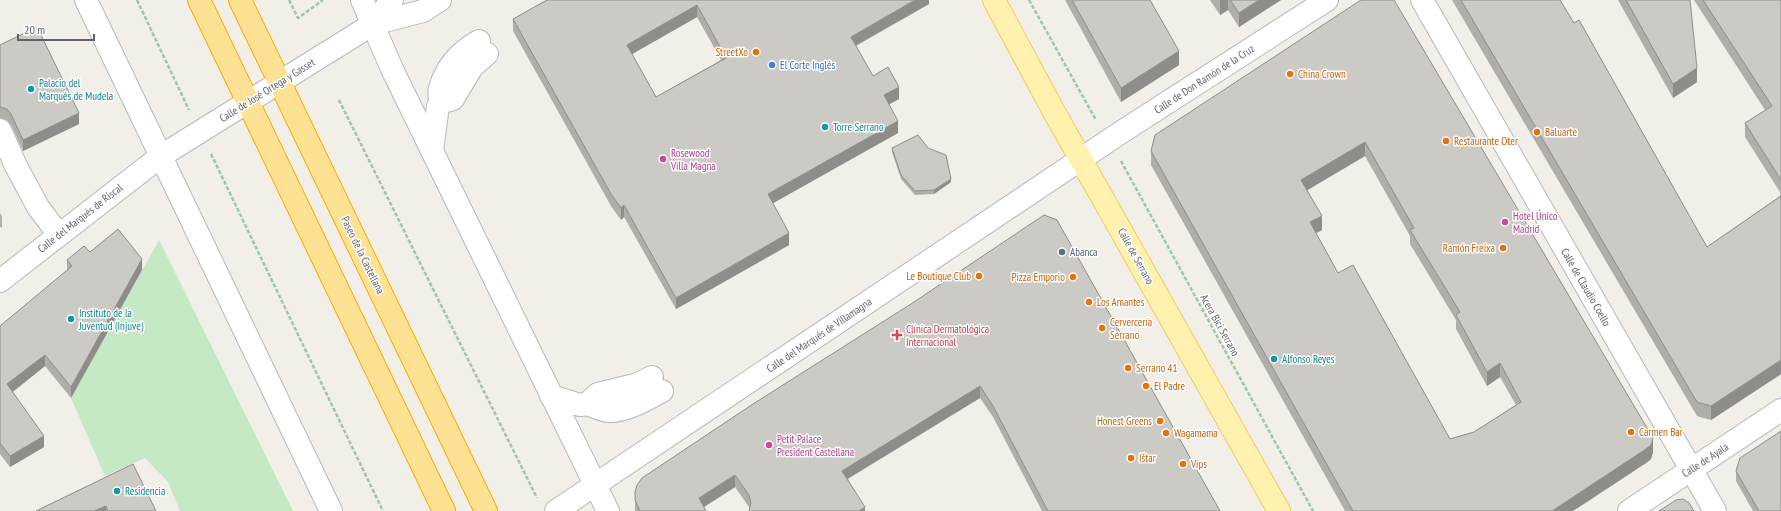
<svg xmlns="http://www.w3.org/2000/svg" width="1781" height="511" font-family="'PT Sans Narrow',sans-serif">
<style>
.green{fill:#c5e8c5}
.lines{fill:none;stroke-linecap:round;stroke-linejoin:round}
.minor-casing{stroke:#b5b8bc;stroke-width:24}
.major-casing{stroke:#f2c960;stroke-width:24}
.highway-casing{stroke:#f9ab00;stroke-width:24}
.path{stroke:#9cc7a9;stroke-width:2.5;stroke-dasharray:4 2;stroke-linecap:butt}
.minor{stroke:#fff;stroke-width:22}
.major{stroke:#fff2af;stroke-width:22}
.highway{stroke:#fde293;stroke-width:22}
.wall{fill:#afaea9;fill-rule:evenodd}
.shaded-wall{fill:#8f8d8a}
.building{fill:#cccac5;stroke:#8f8d8a;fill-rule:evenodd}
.food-dot{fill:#e8710a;stroke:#fff;stroke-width:1.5}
.shop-dot{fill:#3f7fe0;stroke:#fff;stroke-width:1.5}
.culture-dot{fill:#0f9aa8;stroke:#fff;stroke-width:1.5}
.hotel-dot{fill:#d1479c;stroke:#fff;stroke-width:1.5}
.service-dot{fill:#5c6f8a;stroke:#fff;stroke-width:1.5}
.health-dot{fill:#e0444e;stroke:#fff;stroke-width:1.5}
.labels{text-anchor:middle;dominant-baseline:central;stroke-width:3;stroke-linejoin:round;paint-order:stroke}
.food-label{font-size:11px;fill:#c56008;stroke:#fff;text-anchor:start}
.shop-label{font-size:11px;fill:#366cbe;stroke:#fff;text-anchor:start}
.street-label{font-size:11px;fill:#5f6368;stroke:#fff}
.culture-label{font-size:11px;fill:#0d838f;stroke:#fff;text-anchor:start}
.hotel-label{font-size:11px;fill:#b23c85;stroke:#fff;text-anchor:start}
.service-label{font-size:11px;fill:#4e5e75;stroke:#fff;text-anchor:start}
.health-label{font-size:11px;fill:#be3a42;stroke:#fff;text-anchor:start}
</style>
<rect width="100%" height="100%" fill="#f1efe8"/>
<path class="green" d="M159,240L293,511H180L168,482L145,458L105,476L71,398Z"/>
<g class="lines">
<g class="minor-casing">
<g id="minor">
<path d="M86,0L331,511"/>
<path d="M362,0L393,71L608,511"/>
<path d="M1422,0L1715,511"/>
<path d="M373,24L392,0"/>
<path d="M440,103L453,99L472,67L487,54"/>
<path d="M0,130L16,166L38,207L59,235"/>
<path d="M432,150L438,106C442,101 438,94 440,88C446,67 461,51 479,41"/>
<path d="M0,281L161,156L373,24L423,11L440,0"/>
<path d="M551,396L580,405L587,404L598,394L635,385L652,377"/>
<path d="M587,404C594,407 601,410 608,411C625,412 648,399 662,391"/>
<path d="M556,511L1123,131L1327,0"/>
<path d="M1629,511L1781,410"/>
</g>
</g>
<g class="major-casing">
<path id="major" d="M994,0L1053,110L1279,511"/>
</g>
<g class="highway-casing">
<g id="highway">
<path d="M199,0L444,511"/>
<path d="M240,0L486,511"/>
</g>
</g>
<g class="path">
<path d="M137,0L189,110"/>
<path d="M289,0L298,18L323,0"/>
<path d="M1029,0L1096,120"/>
<path d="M339,100L537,498"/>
<path d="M211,154L383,511"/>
<path d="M1121,161L1313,511"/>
</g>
<use href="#minor" class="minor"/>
<use href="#major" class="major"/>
<use href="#highway" class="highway"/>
</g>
<g class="wall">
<path d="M547,0H929V4L856,46L873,76L899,99L889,104L898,133L773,203L789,245L676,309L624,217L621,220L611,206L513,31V19ZM697,17L721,60L656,97L632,54Z"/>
<path d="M1065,0H1150L1179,65L1121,102Z"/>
<path d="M1210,0H1281L1239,27L1228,10L1220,15Z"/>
<path d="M1452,0H1560L1707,247L1780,196V192L1745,137V123L1765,110L1694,0H1781V374L1711,420L1697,416Z"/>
<path d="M1618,0H1690L1697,82L1673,98Z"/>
<path d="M1309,34L1653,452L1651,459L1646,463L1573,511H1345L1151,165V151ZM1365,156L1410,236V244L1456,320V329L1487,386L1500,377L1516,405L1474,432L1450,439L1338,273L1316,233L1322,230L1307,190Z"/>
<path d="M0,45L79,124L23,151L11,125L7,120L0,118Z"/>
<path d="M892,148L951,182L934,194L915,195L901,179L892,152Z"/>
<path d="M0,213L2,217V228L0,227Z"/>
<path d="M90,252L142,270L71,398L45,366L13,392L44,447L10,467L0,454V326L67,271V260Z"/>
<path d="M911,304L1220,511H1042L993,417L980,398L848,479L865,511L750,509L749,507L735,487L704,507L706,511H635V492Z"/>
<path d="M133,464L156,511H36Z"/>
<path d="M1736,471L1781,511H1753L1736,481Z"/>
</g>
<g class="shaded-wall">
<path d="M915,0H929V4L851,48V37Z"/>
<path d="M1221,0H1228V10L1220,15V1Z"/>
<path d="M1259,0H1281L1239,27V13Z"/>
<path d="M697,5V17L627,57V45Z"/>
<path d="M1179,51V65L1121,102V88Z"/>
<path d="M1697,68V82L1673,98V84Z"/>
<path d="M899,87V99L884,107V95Z"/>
<path d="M79,113V124L23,151V140Z"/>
<path d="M898,121V133L768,206V194Z"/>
<path d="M1365,142V156L1301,194V180Z"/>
<path d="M951,179V182L934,194V190Z"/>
<path d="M624,205V217L621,220V208Z"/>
<path d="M1322,216V230L1310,236V222Z"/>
<path d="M789,233V245L676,309V298Z"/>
<path d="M142,259V270L71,398V387Z"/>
<path d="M45,355V366L7,396V384Z"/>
<path d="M1781,360V374L1711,420V406Z"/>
<path d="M1500,363V377L1487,386V372Z"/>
<path d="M980,386V398L842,482V471Z"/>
<path d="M44,436V447L10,467V456Z"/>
<path d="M1653,438V452L1651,459L1646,463L1573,511H1552Z"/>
<path d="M735,475V487L699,510V498Z"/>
<path d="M106,506V511H94Z"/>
<path d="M865,507V511H859Z"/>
</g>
<g class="building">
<path d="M547,0H915L851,37L873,76L888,67L899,87L884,95L898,121L768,194L789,233L676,298L624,205L621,208L611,194L513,19ZM697,5L726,58L656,97L627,45Z"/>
<path d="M1072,0H1150L1179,51L1121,88Z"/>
<path d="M1230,0H1259L1239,13Z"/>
<path d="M1361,0H1394L1653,438L1651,445L1646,449L1552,511H1353L1151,151L1155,135ZM1365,142L1414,228L1410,230L1460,312L1456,315L1487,372L1500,363L1521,402L1474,432L1450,439L1353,265L1338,273L1310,222L1322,216L1301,180Z"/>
<path d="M1461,0H1560L1574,23L1579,20L1707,247L1781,196V360L1711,406L1697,402Z"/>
<path d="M1626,0H1690L1697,68L1673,84Z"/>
<path d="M1703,0H1781V180L1745,123L1772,106Z"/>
<path d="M37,27L79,113L23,140L11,114L7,109L0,107V45Z"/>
<path d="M918,135L928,148L946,155L951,179L934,190L915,191L901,175L892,148Z"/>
<path d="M1044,215L1057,220L1220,511H1048L993,406L980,386L842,471L865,507L859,511H749L751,503L749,495L735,475L699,498L706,511H640L635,500V492L637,485L642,478L753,404L911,304Z"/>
<path d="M118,229L142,259L71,387L45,355L7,384L44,436L10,456L0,443V326L72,266L67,260L84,246L90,252Z"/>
<path d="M1781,431V511H1759L1736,471L1740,458Z"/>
<path d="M133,464L156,511H108L106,506L94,511H36Z"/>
<path d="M1683,499L1689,503L1694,511H1659L1676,500Z"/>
</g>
<g class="food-dot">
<circle cx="756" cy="52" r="4"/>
<circle cx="1290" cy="74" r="4"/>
<circle cx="1537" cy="132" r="4"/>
<circle cx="1446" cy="141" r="4"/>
<circle cx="1503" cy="248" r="4"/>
<circle cx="979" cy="276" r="4"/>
<circle cx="1073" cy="277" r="4"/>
<circle cx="1089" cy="302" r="4"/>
<circle cx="1102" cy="328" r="4"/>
<circle cx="1128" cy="368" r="4"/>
<circle cx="1146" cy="386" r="4"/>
<circle cx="1160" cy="421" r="4"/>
<circle cx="1631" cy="432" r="4"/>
<circle cx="1166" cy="433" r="4"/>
<circle cx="1131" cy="458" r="4"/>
<circle cx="1183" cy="464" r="4"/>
</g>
<circle class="shop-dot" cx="772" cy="65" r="4"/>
<g class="culture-dot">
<circle cx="31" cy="89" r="4"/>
<circle cx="825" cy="127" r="4"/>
<circle cx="71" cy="319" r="4"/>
<circle cx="1274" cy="359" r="4"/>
<circle cx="117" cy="491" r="4"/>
</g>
<g class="hotel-dot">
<circle cx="663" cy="159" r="4"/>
<circle cx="1505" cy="222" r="4"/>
<circle cx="769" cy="445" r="4"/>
</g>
<circle class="service-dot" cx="1062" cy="252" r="4"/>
<path class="health-dot" d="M895 329h4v4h4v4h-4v4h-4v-4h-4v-4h4z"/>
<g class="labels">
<g class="food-label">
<text x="748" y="52" text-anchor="end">StreetXo</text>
<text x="1298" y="74">China Crown</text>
<text x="1545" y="132">Baluarte</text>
<text x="1454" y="141">Restaurante Oter</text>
<text x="1495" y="248" text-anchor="end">Ramón Freixa</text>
<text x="971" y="276" text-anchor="end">Le Boutique Club</text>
<text x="1065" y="277" text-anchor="end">Pizza Emporio</text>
<text x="1097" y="302">Los Amantes</text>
<text x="1110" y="322">Cervercería<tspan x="1110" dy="13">Serrano</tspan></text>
<text x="1136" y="368">Serrano 41</text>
<text x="1154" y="386">El Padre</text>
<text x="1152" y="421" text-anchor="end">Honest Greens</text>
<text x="1639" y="432">Carmen Bar</text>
<text x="1174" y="433">Wagamama</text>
<text x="1139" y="458">Ištar</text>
<text x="1191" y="464">Vips</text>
</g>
<g class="shop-label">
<text x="780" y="65">El Corte Inglés</text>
</g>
<g class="street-label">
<text transform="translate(1204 79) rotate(-33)">Calle de Don Ramón de la Cruz</text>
<text transform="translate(267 90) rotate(-32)">Calle de José Ortega y Gasset</text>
<text transform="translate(80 218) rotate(-38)">Calle del Marqués de Riscal</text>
<text transform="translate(363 255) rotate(64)">Paseo de la Castellana</text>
<text transform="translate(1136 256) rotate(61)">Calle de Serrano</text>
<text transform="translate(1586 287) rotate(60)">Calle de Claudio Coello</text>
<text transform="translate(1220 325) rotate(61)">Acera Bici Serrano</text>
<text transform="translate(819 335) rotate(-34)">Calle del Marqués de Villamagna</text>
<text transform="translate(1705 460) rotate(-33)">Calle de Ayala</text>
</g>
<g class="culture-label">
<text x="39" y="83">Palacio del<tspan x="39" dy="13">Marqués de Mudela</tspan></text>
<text x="833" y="127">Torre Serrano</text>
<text x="79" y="313">Instituto de la<tspan x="79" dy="13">Juventud (Injuve)</tspan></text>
<text x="1282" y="359">Alfonso Reyes</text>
<text x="125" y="491">Residencia</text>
</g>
<g class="hotel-label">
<text x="671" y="153">Rosewood<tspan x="671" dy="13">Villa Magna</tspan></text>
<text x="1513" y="216">Hotel Único<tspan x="1513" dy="13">Madrid</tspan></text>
<text x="777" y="439">Petit Palace<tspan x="777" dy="13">President Castellana</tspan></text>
</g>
<g class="service-label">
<text x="1070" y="252">Abanca</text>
</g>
<g class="health-label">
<text x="906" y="329">Clínica Dermatológica<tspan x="906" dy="13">Internacional</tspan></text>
</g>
</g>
<path d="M18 34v6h76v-6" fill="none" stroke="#5f6368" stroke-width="2"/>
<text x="24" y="34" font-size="12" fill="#5f6368" stroke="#ffffff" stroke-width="3" paint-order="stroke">20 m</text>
</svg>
